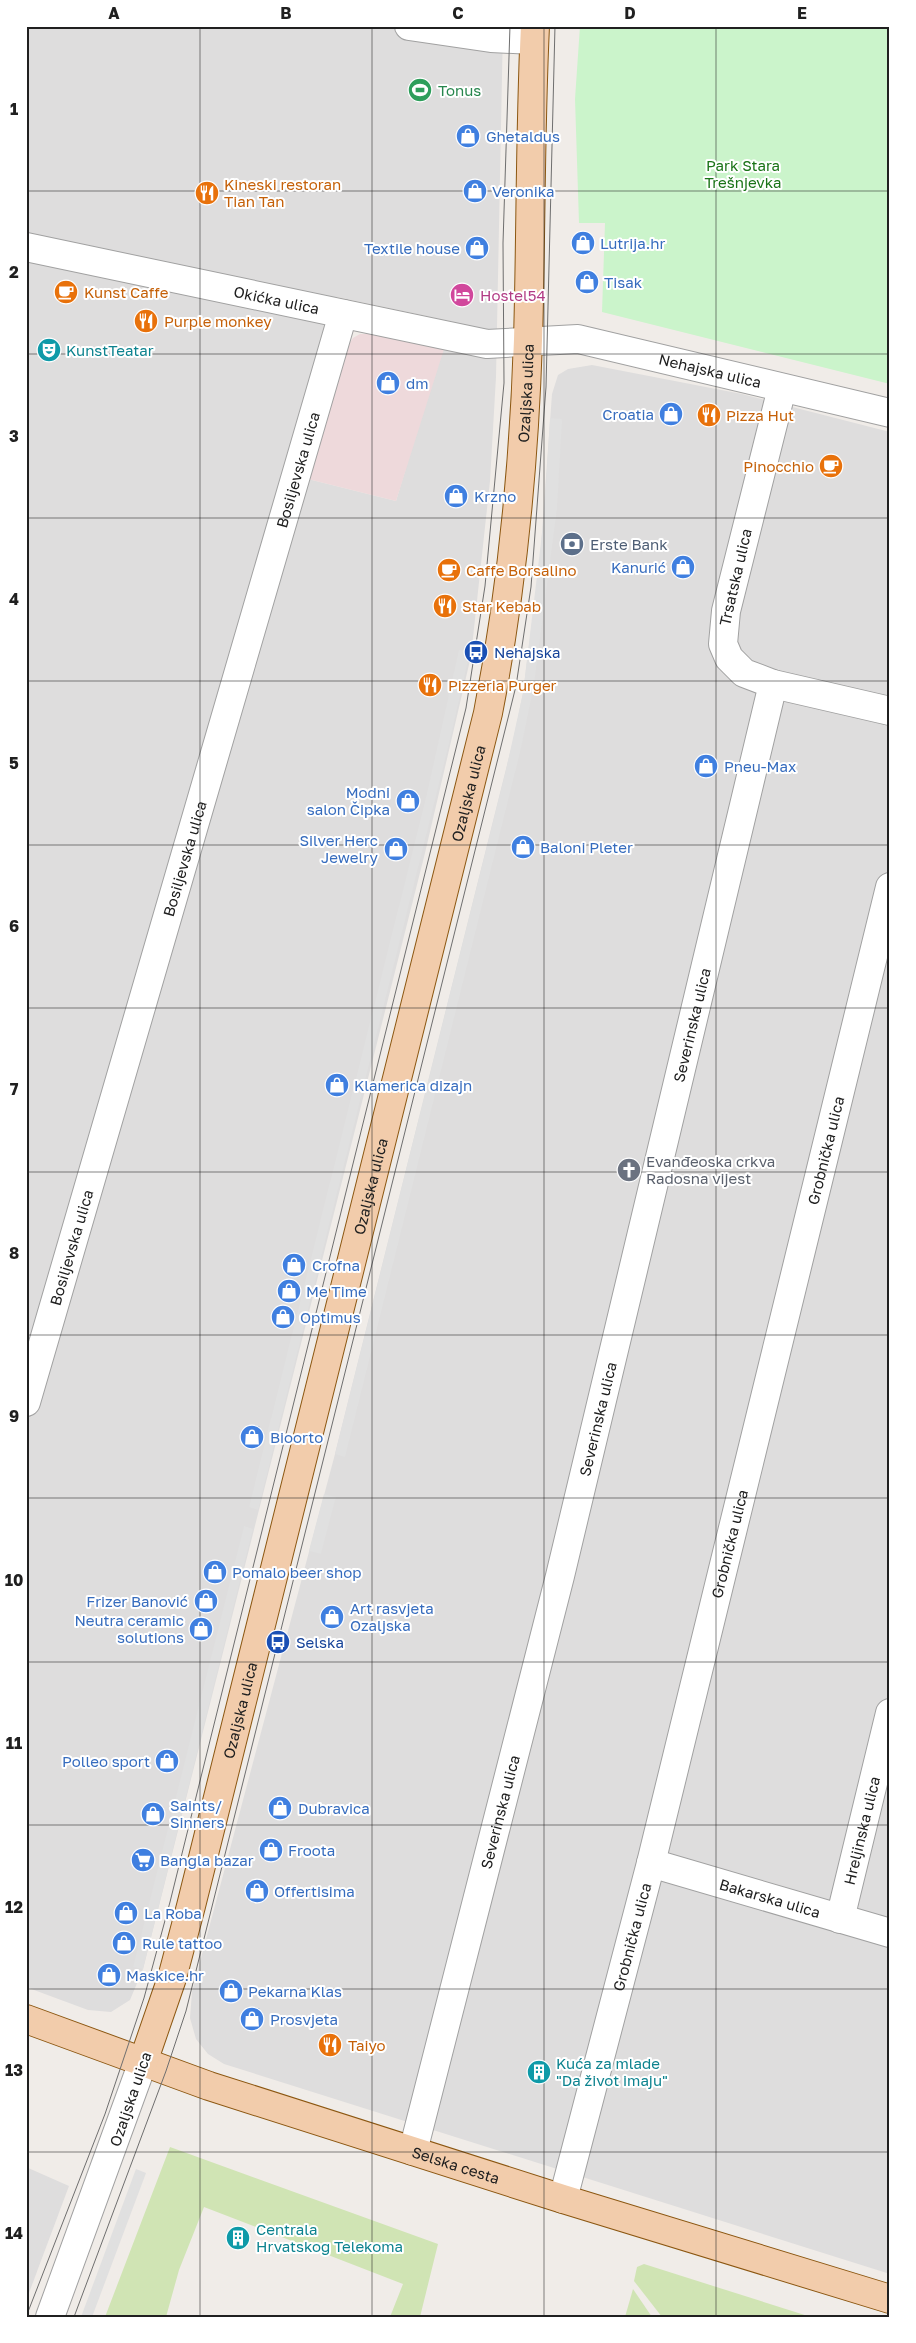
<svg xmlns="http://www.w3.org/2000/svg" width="916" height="2343" font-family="'Golos Text',sans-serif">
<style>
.residential{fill:#dedddd;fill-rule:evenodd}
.commercial{fill:#eed9db}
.grass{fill:#d0e4b4}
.park{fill:#cbf4cb}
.parking{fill:#e0e0e0}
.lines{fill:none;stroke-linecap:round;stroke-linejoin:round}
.minor-casing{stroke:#a1a1a1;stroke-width:30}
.major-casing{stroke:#8c5711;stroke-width:30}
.minor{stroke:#fff;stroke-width:28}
.major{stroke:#f2ccab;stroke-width:28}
.tram{stroke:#6e6e6e;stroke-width:1}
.grid{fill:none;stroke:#202020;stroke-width:1;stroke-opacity:0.55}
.labels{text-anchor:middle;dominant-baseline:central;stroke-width:4;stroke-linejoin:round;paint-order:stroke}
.leisure-label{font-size:15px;fill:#27864d;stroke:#fff;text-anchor:start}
.shop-label{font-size:15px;fill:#366cbe;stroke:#fff;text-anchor:start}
.park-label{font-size:15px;fill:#1a7418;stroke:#fff}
.food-label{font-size:15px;fill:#c56008;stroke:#fff;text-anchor:start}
.hotel-label{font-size:15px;fill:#b23c85;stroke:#fff;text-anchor:start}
.street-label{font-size:15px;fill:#202020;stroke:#fff}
.culture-label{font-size:15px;fill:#0d838f;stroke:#fff;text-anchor:start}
.service-label{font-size:15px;fill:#4e5e75;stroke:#fff;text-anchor:start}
.transit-label{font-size:15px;fill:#164399;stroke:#fff;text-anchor:start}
.worship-label{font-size:15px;fill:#5b616d;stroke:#fff;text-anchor:start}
.neatline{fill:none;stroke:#202020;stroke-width:2}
.grid-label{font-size:16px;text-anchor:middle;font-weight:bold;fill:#202020}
</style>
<rect width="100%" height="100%" fill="#f0ece8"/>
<g class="residential">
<path d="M26,26H503L496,377L490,481L471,656L425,853L143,1969L130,2000L111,2012L88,2010L26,1987ZM337,297L454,322L433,377L396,501L308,479L290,471Z"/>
<path d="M592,365L742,394L890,432V2274L224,2064L208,2054L196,2039L190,2018L192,1992L335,1454L514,737L523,693L540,560L552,394L558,375L568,369Z"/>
<path d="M26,2167L69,2186L26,2301Z"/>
</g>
<path class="commercial" d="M360,334H372L444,349L396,501L308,479L346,349L353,338Z"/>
<g class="grass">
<path d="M170,2147L438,2244L420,2317H390L403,2284L204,2207L179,2270L166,2317H105Z"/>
<path d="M644,2264L811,2317H662L634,2281L637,2267Z"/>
<path d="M633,2289L652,2317H625Z"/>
</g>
<path class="park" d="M580,26H890V384L602,312L605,223H579L575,99Z"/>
<g class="parking">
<path d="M550,418L562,419L557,508L534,684L521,748L345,1457L335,1454L506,770L523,693L544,517Z"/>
<path d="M459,650L470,651L451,735L258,1510L249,1507L426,798Z"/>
<path d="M324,1494L336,1497L321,1554L309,1551Z"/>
<path d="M244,1526L253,1529L143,1969L133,1967Z"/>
<path d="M136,2169L146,2173L92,2317H81Z"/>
</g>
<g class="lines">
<g class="minor-casing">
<g id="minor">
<path d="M409,26L491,38L534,40"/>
<path id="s1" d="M26,247L487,344L578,339L890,413"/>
<path d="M782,388L726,611L723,644L729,658L744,673L773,684L890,711"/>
<path id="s2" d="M26,1402L343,314"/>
<path id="s3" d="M651,1863L890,1933"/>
<path id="s4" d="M840,1919L890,1713"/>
<path id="s5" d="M413,2151L560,1576L773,684"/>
<path id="s6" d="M563,2199L651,1863L890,887"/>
<path d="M50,2317L143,2062"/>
</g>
</g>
<g class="major-casing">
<g id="major">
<path id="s7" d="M26,2019L209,2086L563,2199L890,2299"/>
<path id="s8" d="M143,2062L172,1978L191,1906L488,713C512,590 524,465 528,340C531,236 530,131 535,26"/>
</g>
</g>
<use href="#minor" class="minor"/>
<use href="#major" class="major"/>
<g class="tram">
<path d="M26,2317L105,2114L144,1998L170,1902L466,708L485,586L504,383L503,243L510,26"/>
<path d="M74,2317L166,2071L186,2011L516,686L531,587L546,387L555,26"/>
</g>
</g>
<path class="grid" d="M200,26V2317M372,26V2317M544,26V2317M716,26V2317M26,191H890M26,354H890M26,518H890M26,681H890M26,845H890M26,1008H890M26,1172H890M26,1335H890M26,1498H890M26,1662H890M26,1825H890M26,1989H890M26,2152H890"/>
<defs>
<g id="stadium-disc" transform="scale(1.25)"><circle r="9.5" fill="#2e9e5b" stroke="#fff"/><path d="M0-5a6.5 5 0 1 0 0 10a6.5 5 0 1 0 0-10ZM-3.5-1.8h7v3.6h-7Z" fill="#fff"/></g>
<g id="shop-disc" transform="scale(1.25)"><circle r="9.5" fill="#3f7fe0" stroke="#fff"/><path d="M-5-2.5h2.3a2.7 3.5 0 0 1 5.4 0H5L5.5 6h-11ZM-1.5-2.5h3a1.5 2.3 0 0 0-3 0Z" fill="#fff"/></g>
<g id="restaurant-disc" transform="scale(1.25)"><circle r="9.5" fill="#e8710a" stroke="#fff"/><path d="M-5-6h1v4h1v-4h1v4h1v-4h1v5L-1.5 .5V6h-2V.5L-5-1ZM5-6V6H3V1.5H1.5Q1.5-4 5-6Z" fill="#fff"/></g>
<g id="cafe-disc" transform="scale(1.25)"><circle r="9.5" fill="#e8710a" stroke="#fff"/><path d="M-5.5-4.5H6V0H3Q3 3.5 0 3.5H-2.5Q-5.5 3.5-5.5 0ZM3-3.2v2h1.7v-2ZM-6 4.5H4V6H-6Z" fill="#fff"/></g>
<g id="hotel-disc" transform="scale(1.25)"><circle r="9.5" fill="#d1479c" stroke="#fff"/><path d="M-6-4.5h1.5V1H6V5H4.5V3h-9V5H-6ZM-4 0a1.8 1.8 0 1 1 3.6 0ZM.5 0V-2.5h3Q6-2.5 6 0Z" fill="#fff"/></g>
<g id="theatre-disc" transform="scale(1.25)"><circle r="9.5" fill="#0f9aa8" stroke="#fff"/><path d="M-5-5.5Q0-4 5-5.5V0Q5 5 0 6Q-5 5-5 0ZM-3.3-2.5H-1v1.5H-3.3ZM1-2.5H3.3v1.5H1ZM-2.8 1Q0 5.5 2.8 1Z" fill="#fff"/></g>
<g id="bank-disc" transform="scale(1.25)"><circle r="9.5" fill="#5c6f8a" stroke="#fff"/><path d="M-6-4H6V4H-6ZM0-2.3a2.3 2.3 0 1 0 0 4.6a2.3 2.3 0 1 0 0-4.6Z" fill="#fff"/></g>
<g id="bus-disc" transform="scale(1.25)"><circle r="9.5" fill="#1a4fb4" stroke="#fff"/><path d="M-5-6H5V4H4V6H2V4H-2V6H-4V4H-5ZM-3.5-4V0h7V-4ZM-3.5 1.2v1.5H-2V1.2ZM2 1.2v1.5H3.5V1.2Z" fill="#fff"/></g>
<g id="church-disc" transform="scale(1.25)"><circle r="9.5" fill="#6b7280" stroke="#fff"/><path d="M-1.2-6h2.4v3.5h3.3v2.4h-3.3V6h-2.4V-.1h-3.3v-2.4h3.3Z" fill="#fff"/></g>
<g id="supermarket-disc" transform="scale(1.25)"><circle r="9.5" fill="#3f7fe0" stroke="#fff"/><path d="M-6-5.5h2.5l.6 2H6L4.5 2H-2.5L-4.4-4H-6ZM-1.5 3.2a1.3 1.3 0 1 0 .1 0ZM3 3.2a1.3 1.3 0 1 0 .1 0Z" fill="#fff"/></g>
<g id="building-disc" transform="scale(1.25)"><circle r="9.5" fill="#0f9aa8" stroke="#fff"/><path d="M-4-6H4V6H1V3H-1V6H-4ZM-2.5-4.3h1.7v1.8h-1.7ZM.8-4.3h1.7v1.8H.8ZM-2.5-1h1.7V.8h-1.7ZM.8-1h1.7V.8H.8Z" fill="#fff"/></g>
</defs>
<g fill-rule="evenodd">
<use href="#stadium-disc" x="420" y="90"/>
<use href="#shop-disc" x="468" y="136"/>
<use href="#shop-disc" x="475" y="191"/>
<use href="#restaurant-disc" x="207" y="193"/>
<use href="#shop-disc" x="583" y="243"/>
<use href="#shop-disc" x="477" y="248"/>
<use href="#shop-disc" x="587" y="282"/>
<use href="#cafe-disc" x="66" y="292"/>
<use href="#hotel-disc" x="462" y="295"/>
<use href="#restaurant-disc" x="146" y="321"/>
<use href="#theatre-disc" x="49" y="350"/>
<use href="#shop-disc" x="388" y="383"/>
<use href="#shop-disc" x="671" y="414"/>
<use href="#restaurant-disc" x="709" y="415"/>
<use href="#cafe-disc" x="831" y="466"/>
<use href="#shop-disc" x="456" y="496"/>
<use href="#bank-disc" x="572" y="544"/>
<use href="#shop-disc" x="683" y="567"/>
<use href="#cafe-disc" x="449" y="570"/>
<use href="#restaurant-disc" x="445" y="606"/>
<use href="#bus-disc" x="476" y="652"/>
<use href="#restaurant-disc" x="430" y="685"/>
<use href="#shop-disc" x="706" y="766"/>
<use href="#shop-disc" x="408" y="801"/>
<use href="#shop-disc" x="523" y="847"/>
<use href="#shop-disc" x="396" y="849"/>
<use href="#shop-disc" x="337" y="1085"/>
<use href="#church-disc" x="629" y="1170"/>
<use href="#shop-disc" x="294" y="1265"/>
<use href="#shop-disc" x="289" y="1291"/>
<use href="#shop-disc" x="283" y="1317"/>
<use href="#shop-disc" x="252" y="1437"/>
<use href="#shop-disc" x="215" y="1572"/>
<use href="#shop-disc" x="206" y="1601"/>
<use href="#shop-disc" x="332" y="1617"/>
<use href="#shop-disc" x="201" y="1629"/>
<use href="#bus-disc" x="278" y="1642"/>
<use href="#shop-disc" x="167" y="1761"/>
<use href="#shop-disc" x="280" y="1808"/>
<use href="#shop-disc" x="153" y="1814"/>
<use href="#shop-disc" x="271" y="1850"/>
<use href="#supermarket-disc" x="143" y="1860"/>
<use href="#shop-disc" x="257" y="1891"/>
<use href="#shop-disc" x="126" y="1913"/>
<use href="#shop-disc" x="124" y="1943"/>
<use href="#shop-disc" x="109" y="1975"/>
<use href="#shop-disc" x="231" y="1991"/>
<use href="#shop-disc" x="252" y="2019"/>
<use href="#restaurant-disc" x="330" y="2045"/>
<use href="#building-disc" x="539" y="2072"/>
<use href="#building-disc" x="238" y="2238"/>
</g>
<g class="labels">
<g class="leisure-label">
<text x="438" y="90">Tonus</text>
</g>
<g class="shop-label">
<text x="486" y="136">Ghetaldus</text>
<text x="492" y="191">Veronika</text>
<text x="600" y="243">Lutrija.hr</text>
<text x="460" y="248" text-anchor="end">Textile house</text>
<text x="604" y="282">Tisak</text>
<text x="406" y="383">dm</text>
<text x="654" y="414" text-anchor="end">Croatia</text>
<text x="474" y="496">Krzno</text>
<text x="666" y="567" text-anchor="end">Kanurić</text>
<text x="724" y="766">Pneu-Max</text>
<text x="390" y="792" text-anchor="end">Modni<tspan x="390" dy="17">salon Čipka</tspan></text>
<text x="378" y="840" text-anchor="end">Silver Herc<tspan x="378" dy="17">Jewelry</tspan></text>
<text x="540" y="847">Baloni Pleter</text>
<text x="354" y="1085">Klamerica dizajn</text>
<text x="312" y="1265">Crofna</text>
<text x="306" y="1291">Me Time</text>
<text x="300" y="1317">Optimus</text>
<text x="270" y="1437">Bioorto</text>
<text x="232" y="1572">Pomalo beer shop</text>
<text x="188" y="1601" text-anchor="end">Frizer Banović</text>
<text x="350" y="1608">Art rasvjeta<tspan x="350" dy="17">Ozaljska</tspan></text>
<text x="184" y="1620" text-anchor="end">Neutra ceramic<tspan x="184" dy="17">solutions</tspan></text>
<text x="150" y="1761" text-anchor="end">Polleo sport</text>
<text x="170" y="1805">Saints/<tspan x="170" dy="17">Sinners</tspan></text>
<text x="298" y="1808">Dubravica</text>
<text x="288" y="1850">Froota</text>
<text x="160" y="1860">Bangla bazar</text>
<text x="274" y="1891">Offertisima</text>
<text x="144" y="1913">La Roba</text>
<text x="142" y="1943">Rule tattoo</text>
<text x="126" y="1975">Maskice.hr</text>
<text x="248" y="1991">Pekarna Klas</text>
<text x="270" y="2019">Prosvjeta</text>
</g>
<g class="park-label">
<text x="743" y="165">Park Stara<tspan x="743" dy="17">Trešnjevka</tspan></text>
</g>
<g class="food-label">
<text x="224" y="184">Kineski restoran<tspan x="224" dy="17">Tian Tan</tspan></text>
<text x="84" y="292">Kunst Caffe</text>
<text x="164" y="321">Purple monkey</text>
<text x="726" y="415">Pizza Hut</text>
<text x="814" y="466" text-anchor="end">Pinocchio</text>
<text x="466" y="570">Caffe Borsalino</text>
<text x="462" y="606">Star Kebab</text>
<text x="448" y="685">Pizzeria Purger</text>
<text x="348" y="2045">Taiyo</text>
</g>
<g class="hotel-label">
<text x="480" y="295">Hostel54</text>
</g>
<g class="street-label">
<text stroke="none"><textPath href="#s1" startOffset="256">Okićka ulica</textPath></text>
<text stroke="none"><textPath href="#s1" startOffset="698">Nehajska ulica</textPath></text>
<text stroke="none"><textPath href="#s8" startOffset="1715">Ozaljska ulica</textPath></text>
<text stroke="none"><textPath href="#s2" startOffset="971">Bosiljevska ulica</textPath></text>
<text transform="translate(735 577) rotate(-77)">Trsatska ulica</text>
<text stroke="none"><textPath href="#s8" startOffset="1310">Ozaljska ulica</textPath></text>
<text stroke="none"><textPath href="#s2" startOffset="566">Bosiljevska ulica</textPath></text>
<text stroke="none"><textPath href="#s5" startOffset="1160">Severinska ulica</textPath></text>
<text stroke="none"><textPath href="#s6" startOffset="1081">Grobnička ulica</textPath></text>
<text stroke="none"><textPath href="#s8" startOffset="905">Ozaljska ulica</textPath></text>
<text stroke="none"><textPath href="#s2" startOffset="161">Bosiljevska ulica</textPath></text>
<text stroke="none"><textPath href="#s5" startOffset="755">Severinska ulica</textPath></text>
<text stroke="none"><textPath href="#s6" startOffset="676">Grobnička ulica</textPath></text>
<text stroke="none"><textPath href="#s8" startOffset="365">Ozaljska ulica</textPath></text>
<text stroke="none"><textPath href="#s5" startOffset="350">Severinska ulica</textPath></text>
<text stroke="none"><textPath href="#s4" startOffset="91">Hreljinska ulica</textPath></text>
<text stroke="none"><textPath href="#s3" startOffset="124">Bakarska ulica</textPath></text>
<text stroke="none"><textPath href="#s6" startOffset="271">Grobnička ulica</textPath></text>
<text transform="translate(130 2099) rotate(-71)">Ozaljska ulica</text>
<text stroke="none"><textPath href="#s7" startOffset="454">Selska cesta</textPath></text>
</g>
<g class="culture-label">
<text x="66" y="350">KunstTeatar</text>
<text x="556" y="2063">Kuća za mlade<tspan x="556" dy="17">"Da život imaju"</tspan></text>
<text x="256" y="2229">Centrala<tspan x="256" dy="17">Hrvatskog Telekoma</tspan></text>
</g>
<g class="service-label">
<text x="590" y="544">Erste Bank</text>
</g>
<g class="transit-label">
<text x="494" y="652">Nehajska</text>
<text x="296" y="1642">Selska</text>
</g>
<g class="worship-label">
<text x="646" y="1161">Evanđeoska crkva<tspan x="646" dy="17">Radosna vijest</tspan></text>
</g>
</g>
<rect width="916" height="2343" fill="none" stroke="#ffffff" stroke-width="55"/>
<rect x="28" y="28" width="860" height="2288" class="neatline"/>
<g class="grid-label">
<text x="114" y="19">A</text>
<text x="286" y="19">B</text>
<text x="458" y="19">C</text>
<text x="630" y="19">D</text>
<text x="802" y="19">E</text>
<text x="14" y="115">1</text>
<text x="14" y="278">2</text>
<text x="14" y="442">3</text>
<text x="14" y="605">4</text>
<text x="14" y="769">5</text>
<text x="14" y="932">6</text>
<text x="14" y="1095">7</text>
<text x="14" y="1259">8</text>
<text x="14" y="1422">9</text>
<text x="14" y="1586">10</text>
<text x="14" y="1749">11</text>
<text x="14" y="1913">12</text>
<text x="14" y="2076">13</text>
<text x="14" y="2239">14</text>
</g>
</svg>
